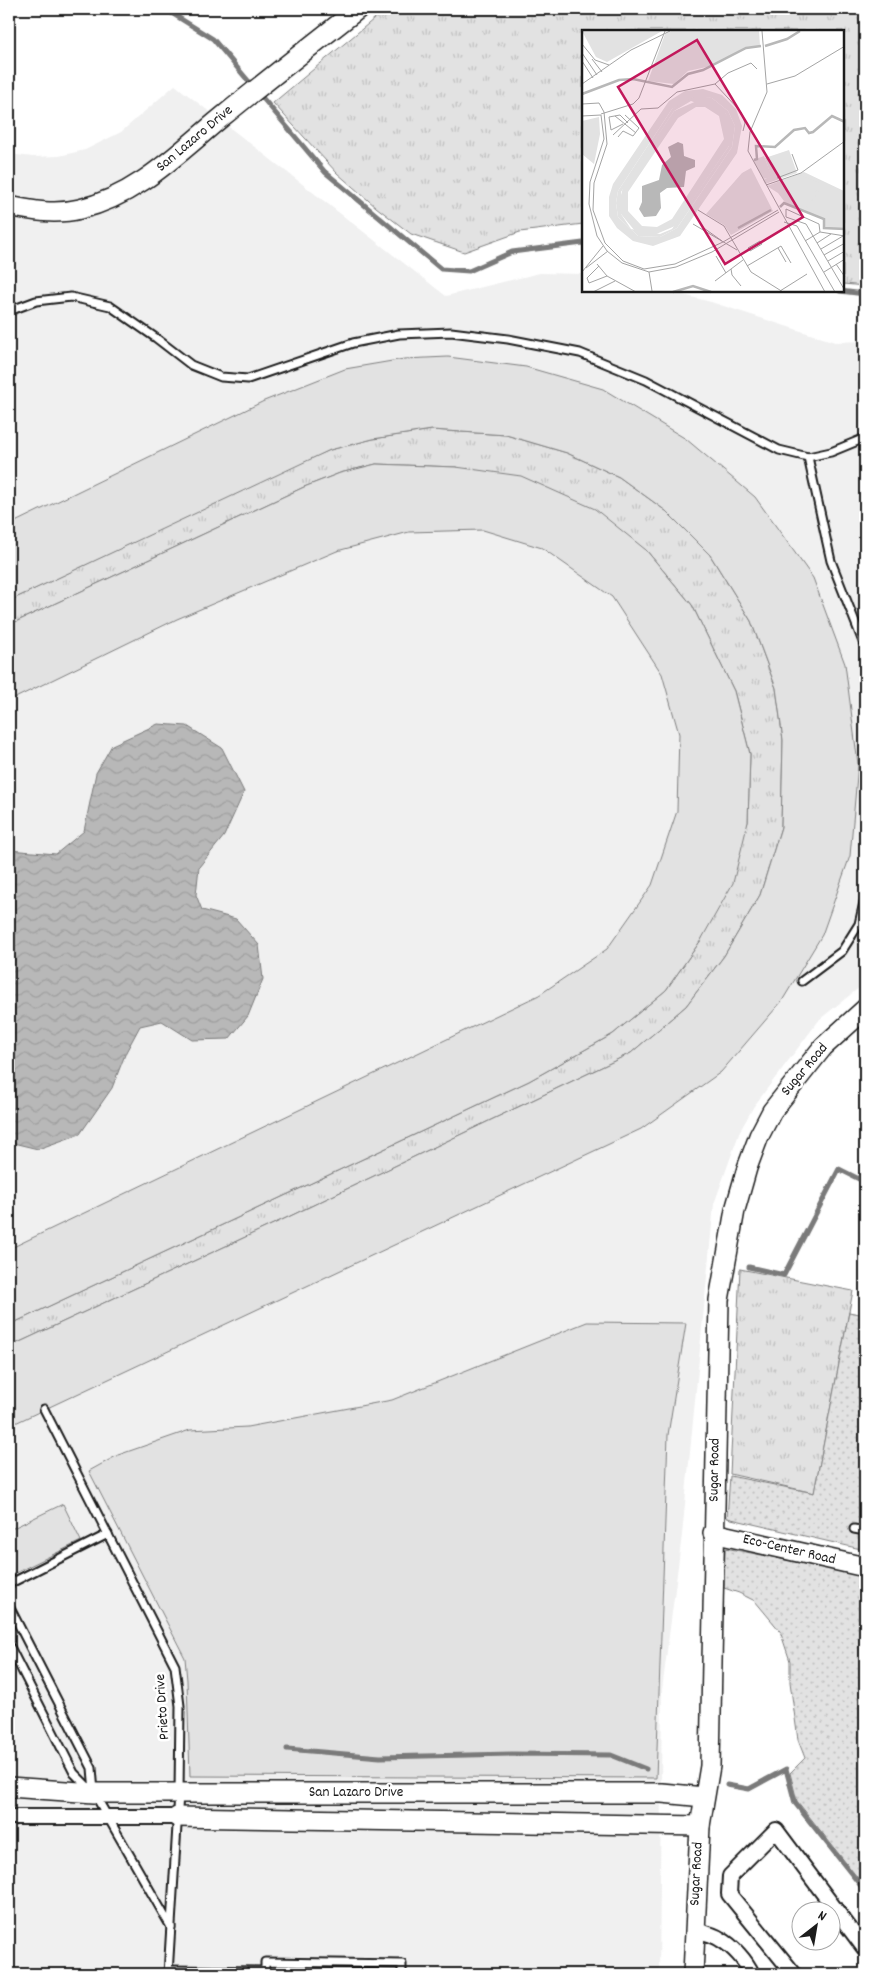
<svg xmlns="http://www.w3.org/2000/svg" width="874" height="1983" font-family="Dekko,sans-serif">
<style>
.built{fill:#f0f0f0}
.grass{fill:url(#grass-tufts);stroke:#7f7f7f}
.park{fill:url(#park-dots);stroke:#7f7f7f}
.pitch{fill:#e2e2e2;stroke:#7f7f7f}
.water{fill:url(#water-waves);stroke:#7a7a7a}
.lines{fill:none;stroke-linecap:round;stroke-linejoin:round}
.stream{stroke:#7a7a7a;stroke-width:5}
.lane-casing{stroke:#1c1c1c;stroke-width:11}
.street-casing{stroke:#1c1c1c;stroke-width:18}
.secondary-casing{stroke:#1c1c1c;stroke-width:22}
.lane{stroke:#fff;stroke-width:7}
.street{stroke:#fff;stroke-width:14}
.secondary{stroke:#fff;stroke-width:19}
.labels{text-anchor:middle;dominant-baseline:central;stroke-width:5;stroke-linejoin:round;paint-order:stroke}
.street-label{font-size:15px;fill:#1c1c1c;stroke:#fff}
.inset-river{fill:none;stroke:#b8b8b8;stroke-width:2.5}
.inset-road{fill:none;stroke:#a4a4a4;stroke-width:1}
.view{fill:#c2185b;fill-opacity:0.15;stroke:#c2185b;stroke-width:2.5}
.inset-edge{fill:none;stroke:#1c1c1c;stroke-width:2.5}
</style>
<defs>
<pattern id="grass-tufts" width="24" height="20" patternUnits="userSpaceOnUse" patternTransform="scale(1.25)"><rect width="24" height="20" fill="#e2e2e2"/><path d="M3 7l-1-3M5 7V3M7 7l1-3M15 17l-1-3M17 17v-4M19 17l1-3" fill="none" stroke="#c1c1c1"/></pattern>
<pattern id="park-dots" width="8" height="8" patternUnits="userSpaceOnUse" patternTransform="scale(1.25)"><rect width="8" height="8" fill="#e2e2e2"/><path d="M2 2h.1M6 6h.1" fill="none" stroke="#c1c1c1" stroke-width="1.8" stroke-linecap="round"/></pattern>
<pattern id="water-waves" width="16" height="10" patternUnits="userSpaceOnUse" patternTransform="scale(1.25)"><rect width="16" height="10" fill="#b8b8b8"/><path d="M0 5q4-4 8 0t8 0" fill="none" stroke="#9e9e9e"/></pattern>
</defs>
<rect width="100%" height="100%" fill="#fff"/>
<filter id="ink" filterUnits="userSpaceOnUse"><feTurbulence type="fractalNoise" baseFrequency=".02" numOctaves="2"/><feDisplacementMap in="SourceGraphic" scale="10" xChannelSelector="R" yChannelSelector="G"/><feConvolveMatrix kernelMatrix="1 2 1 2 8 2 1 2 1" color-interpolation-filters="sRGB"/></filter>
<g filter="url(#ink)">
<path class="built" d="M175,85L446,296L540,273L583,274V291H668L711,302L835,342L865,341V983L820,1019L754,1106L740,1131L714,1204L682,1535L662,1690L659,1974H9V154L33,157L59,156L85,150L121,132Z"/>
<g class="grass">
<path d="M386,9H865V286L843,284V31H583V224L520,232L464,252L411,234L376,207L337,173L273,103Z"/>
<path d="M432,430L506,435L567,453L619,477L666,511L710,555L751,621L776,688L783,740L781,827L760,895L724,956L686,1006L631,1053L282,1220L9,1347V1325L529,1081L613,1034L666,990L701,940L748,822L750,754L734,691L692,605L646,550L456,467L376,464L340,473L304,487L9,625V601L289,468L330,450L373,439Z"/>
<path d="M740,1269L853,1291L814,1493L730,1474Z"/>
</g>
<g class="park">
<path d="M849,1312L865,1315V1550L727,1518L730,1476L814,1493Z"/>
<path d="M725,1548L865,1575V1887L797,1801L790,1773L805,1758L798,1740L790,1682V1661L780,1631L755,1601L739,1593L724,1588Z"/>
</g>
<g class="pitch">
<path d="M448,357L526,367L603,389L686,439L755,497L813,578L845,664L858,764L850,856L822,935L782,1001L721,1072L641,1129L9,1426V1347L282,1220L631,1053L686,1006L724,956L760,895L781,827L783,740L776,688L751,621L710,555L666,511L619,477L567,453L506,435L432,430L373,439L330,450L9,601V525L264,401L345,369L404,359Z"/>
<path d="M376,464L456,467L521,476L595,509L646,550L692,605L734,691L750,754L748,822L733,883L701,940L666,990L613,1034L529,1081L9,1325V1249L539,995L607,949L652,885L677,811L679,734L662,674L612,597L542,548L483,530L409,532L337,551L177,619L9,701V625L304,487L340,473Z"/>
<path d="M587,1322L686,1323L668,1435L656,1778L190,1776L187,1680L185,1658L89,1471L118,1455L190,1430L247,1427L392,1400Z"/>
<path d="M63,1504L81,1541L9,1576V1530Z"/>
</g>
<path class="water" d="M158,724L187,726L222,748L244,792L224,836L199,867L196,895L202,910L236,919L259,945L263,979L248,1016L229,1039L192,1040L162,1021L140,1026L126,1052L112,1088L80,1134L38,1149L9,1142V850L56,854L84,831L96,773L112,745Z"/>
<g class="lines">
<g class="stream">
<path d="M165,9L213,39L325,172L441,269L469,271L512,252L583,243"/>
<path d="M840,291L865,294"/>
<path d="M749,1267L784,1275L839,1169L865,1182"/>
<path d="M287,1749L380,1757L512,1754L611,1755L646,1769"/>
<path d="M727,1785L749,1789L786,1769L795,1803L865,1891"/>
</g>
<g class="lane-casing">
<g id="lane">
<path d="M9,311L36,301L71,297L110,306L156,338L191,365L221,377L248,379L353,343L399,334L451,332L508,339L580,353L646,380L779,450L808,457L831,452L865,438"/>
<path d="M808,457L831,561L865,647"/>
<path d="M802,981L842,951L859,924L865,898"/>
<path d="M44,1409L175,1666L180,1706L179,1793L168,1974"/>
<path d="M854,1529L865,1531"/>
<path d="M9,1584L108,1534"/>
<path d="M9,1606L92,1768L94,1792"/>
<path d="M9,1645L74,1773L94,1793L171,1927"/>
<path d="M168,1970L265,1971"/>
<path d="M265,1974V1962L402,1964V1974"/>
</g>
</g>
<g class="street-casing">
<g id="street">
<path d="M9,1817H177"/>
<path d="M694,1930C702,1932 713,1934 720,1939C733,1946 746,1961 752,1974"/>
<path d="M794,1974L729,1894L730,1876L776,1830L865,1949"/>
</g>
</g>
<g class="secondary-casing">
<g id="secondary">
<path d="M9,206C32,211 56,215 80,209C137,196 178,153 222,117C266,81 312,45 358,9"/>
<path d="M713,1533L865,1567"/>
<path d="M9,1787L94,1793H662L704,1797"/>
<path d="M177,1817L700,1826"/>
<path d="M693,1974L700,1826L710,1766L719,1300L735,1210L747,1168L759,1136L772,1111L823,1047L865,1009"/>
</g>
</g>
<use href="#lane" class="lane"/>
<use href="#street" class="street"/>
<use href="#secondary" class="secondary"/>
</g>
</g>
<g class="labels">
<g class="street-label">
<text transform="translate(195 139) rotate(-40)">San Lazaro Drive</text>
<text transform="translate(805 1070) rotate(-50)">Sugar Road</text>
<text transform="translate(715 1470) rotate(-89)">Sugar Road</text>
<text transform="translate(789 1550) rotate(13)">Eco-Center Road</text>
<text transform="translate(163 1707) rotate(-94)">Prieto Drive</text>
<text x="356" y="1793">San Lazaro Drive</text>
<text transform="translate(697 1874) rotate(-87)">Sugar Road</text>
</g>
</g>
<g transform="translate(582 30)">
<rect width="262" height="262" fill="#fff"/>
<path d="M89,1H177L178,16L164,17L129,36L106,41L92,54L66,51L83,4ZM118,66L130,68L146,81L153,96L150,117L95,198L78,207L56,206L36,187L34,173L36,161L90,79L105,68ZM109,71L144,84L147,116L90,199L78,204L49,199L39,184V162L92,81ZM17,87L18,104L12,134L0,124V91ZM182,126L190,147L181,149L171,130Z" fill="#e2e2e2" fill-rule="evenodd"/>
<path d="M0,1H80L25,32L14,27Z" fill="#e2e2e2"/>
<path d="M207,120L215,143L183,154L181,150L189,146L183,128ZM222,142L262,161V199L243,198L242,189L205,175L196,163L185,156Z" fill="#e2e2e2"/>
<path d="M121,59L140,65L154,79L160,96L155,123L98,206L71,216L51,211L35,198L27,186V167L31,154L87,71L103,61ZM112,67L130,68L146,81L153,96L150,117L95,198L78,207L56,206L36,187L34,173L36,161L90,79ZM117,70L131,74L144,84L150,96L147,116L93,196L72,205L53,201L39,184L37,173L41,157L92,81ZM114,77H123L137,86L142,109L90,189L75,197L60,196L46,181V162L96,88ZM169,138L191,181L149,205L142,195L124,184L160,143ZM218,145L238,153L226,178L207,163L209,149ZM240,154L262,164V173L248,184L227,178Z" fill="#e2e2e2" fill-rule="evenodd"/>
<path d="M96,112L101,114L102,126L113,130V137L104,141L102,157L85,158L78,163L79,178L74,186L62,187L57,179L60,172V156L77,150L80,135L89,127L86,117Z" fill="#b8b8b8"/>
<path class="inset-river" d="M183,16L205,9L218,1M0,64L37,50L51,49L90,57L106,44L121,40L164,18L179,16M172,130L175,129L174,116L193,117L212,100L223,98L227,103L231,102L250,86L263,92M198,177L202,173L242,189V198L263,199M156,198L189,180M91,262L111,256L129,262"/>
<path class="inset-road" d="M180,1L185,62L168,102L166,121L243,262M0,14L13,30L27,35M0,23L15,45M10,29L20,42M0,31L11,48M0,54L49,20L88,1M133,54L159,82L163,93L161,101M185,54L213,46L263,16M0,74L17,73L22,82M22,82L25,114L12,153L11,180L23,213L41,231L62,239L93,234L141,212L196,180M19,84L51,74L57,68L83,1M19,85L22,109L8,152L7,174L15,206L25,221L40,233L67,242L94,237L130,222L197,182M0,86L19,85M33,86L54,103M41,94L29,100L27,87L38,85L46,93M31,105L59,79L76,78L95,62L133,54L146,43L169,33L175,39M36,107L41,101L51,106L57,98L43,85M210,124L216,140M195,148L216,140M184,155L219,143L263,111M116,180L142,196L169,242L201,262M202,192L215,196L253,262M111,194L155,220M237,194L204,179V187L224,194L262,259M237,194L238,202L263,206M119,196L140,211M223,211L238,202M235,213L249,204M196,218L204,232M239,219L261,206M168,221L166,218L178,211M168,221L180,214L178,211M242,225L263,213M134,226L144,243M246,231L263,221M15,234L25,246L54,262M254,234L263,247M17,236L5,248L7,253L25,246M165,236L199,216L209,233M4,238L26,221M149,239L150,245L159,256M0,242L21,216M67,242L70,261M242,242L263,229M133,251L161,230M198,261L225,244M11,262L33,251"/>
<path class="view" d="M115,10L221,187L143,234L36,57Z"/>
<rect width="262" height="262" class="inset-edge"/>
</g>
<rect width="874" height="1983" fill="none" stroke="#fff" stroke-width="30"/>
<rect x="15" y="15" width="844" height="1953" fill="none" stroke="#1c1c1c" stroke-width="2" filter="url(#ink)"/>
<g transform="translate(816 1926) rotate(31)"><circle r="24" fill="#ffffff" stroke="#a4a4a4"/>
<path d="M0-4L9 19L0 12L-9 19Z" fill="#1c1c1c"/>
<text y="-8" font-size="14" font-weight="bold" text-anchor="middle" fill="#1c1c1c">N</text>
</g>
</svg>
